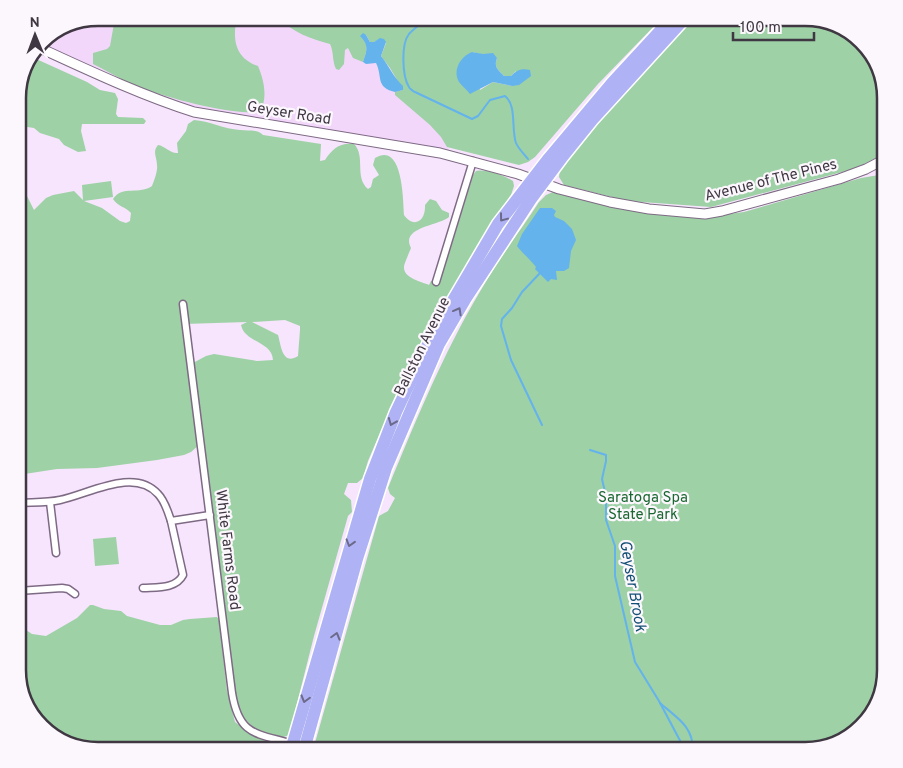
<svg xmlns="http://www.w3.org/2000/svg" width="903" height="768" font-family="Overpass,sans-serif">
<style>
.built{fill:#f2d7fb}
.green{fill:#9ed1a6;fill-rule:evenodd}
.water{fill:#64b3ec}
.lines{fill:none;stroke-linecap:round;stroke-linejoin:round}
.stream{stroke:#64b3ec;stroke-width:2}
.street-casing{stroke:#7e6a84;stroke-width:9}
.secondary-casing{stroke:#7e6a84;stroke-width:11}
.highway-casing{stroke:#fff;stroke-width:15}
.street{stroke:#fff;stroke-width:6}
.secondary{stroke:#fff;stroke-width:9}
.highway{stroke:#afb3f5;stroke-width:12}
.oneway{stroke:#6c698a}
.labels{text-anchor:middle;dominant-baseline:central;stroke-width:4.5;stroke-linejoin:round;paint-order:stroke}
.street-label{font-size:15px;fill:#3f3742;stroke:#fcf7fd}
.park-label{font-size:15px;fill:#1a6831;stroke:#fcf7fd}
.water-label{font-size:16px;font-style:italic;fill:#134f74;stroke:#fcf7fd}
.rim{fill:none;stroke:#3f3742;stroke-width:2.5}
</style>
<rect width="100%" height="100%" fill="#f6e5fc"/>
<path class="built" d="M98,18H332L445,134L449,151L322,131L183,106L118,79L42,44L45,38Z"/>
<g class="green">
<path d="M115,18H237C232,39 235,58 258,66C264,80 268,98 260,112C231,115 171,99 142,88C125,82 109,72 93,64V53L107,49L110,46Z"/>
<path d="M279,18H662L598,84L535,157L528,162L519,165L447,147L441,137L430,125L395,95V92L403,90L390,68L381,56L386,43L380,39L374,42H370L366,35L361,36C369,45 367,51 363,62L353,58L348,48L345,50L344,64L339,70L336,69C332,61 334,52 330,44C311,39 292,32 279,18ZM472,52L497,58C494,67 497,69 504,76H511L516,71L512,86L493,82L480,90Z"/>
<path d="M694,18H805L858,38L879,67L885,98V153L857,168L711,207L628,201L564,185L559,177L560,169L606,113Z"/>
<path d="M34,58L87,82L100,90L115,93L118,99L116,114L118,117L143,118L146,121L144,124H82L81,131L86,151L78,152L64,145L59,139L40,133L34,128L21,126L19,123L18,126V92Z"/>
<path d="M194,120C209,121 224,129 240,130C248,131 257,129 263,135L321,144L320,161L325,160C332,149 340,142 354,144C366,156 354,177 368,189L371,187L373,179L379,175L373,165L375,158C403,141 403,200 404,215C414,229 426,221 425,205L430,199L436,201L442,210L449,213V217C438,226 400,227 411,248C409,253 404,264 404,267C403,278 422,282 429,285L431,281L440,282L473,175L476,171C489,169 502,175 513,181L514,186L511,195L477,246L425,336L388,414L368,461L363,478L357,483H348L344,494L351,500L352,512L348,516L314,636L289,735C274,743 249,728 242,714C239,708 237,702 235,695L199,445L191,452L184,455L157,460L97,468L57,469L18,475V178L34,210L46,198L53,195L74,191L83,200L82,185L111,181L113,197L84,201L102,208L120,221L126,223L130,221L131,213C126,207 117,206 113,199C122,185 140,195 152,186C154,181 158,171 157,165C157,157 152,152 158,145C165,146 171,154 178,153L177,143L186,131L188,124ZM285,320L300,326V330L298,356C282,366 281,345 278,335L252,322ZM247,322L241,325C245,343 272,341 273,360L257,361L214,354L206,356L193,363L189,362L184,339V324Z"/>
<path d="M885,174V670L865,723L836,744L805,750H313L379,516L388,511L395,498L390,494L388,488C418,415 448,342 490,275C505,250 523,227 539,202L546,195L553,192L627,208L707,217L744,212L861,178Z"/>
<path d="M116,537L119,564L95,566L93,539Z"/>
<path d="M90,605H93L104,609L121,611L127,616L160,625H171L183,620L190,619L217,617L219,620L227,691L235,722L253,735L278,747L280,750H98L45,730L18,675V619L26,630L32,634L46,636L77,618Z"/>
</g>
<g class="water">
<path d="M363,33L366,35L370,42H374L380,38L384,39L386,42L381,56C389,66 394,78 403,86V90L395,92C375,87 383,77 376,63L366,64L363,62C367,51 369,45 360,36Z"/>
<path d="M472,52L483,54L493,53L497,58C494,67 497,69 504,76H511C517,70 521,68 530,70L531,76L519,85L512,86L493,82L470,94C467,90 462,86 459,82C452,70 461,56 472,52Z"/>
<path d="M540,208H552L556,211L554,215L555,217L564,221L572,229L576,240L571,251L569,268L564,271H556L557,280L551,279L548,282L535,269L536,267C530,259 523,254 517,246L522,234Z"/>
</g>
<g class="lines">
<g class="stream">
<path d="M427,18C422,24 415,27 409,34C401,44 402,76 409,87C409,88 414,92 415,92L472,119L478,116L490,100L505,96C517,105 511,129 516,143C518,148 524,154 528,159"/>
<path d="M541,272L522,292L512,308L502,319L501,326L511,360L542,425"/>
<path d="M590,450L606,455V461L602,479L606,496V520L615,546V576L635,662L659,701L685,750"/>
<path d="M660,703C677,718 693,726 693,750"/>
</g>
<g class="street-casing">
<g id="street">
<path d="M436,282L473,161"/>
<path d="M183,304L232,693C239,736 256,733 293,744"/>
<path d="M50,502L56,553"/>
<path d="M18,503C32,502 46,503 60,500C89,494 134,467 158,494C165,501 168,512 171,521L210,515"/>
<path d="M143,588C157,587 176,589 183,575L171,521"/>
<path d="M18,591L62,588L68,589L75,594"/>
</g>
</g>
<g class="secondary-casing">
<path id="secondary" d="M40,48C90,71 141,95 194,112L440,153L518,174L559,189L610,202L649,209L705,214L722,211L839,179L866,169L885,159"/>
</g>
<g class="highway-casing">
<g id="highway">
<path d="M291,750L370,479L396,412L431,338L498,224L549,158L612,83L672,18"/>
<path d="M304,750L357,559L386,468L439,344L466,298L531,199L563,156L592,120L685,18"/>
</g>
</g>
<use href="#street" class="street"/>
<use href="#secondary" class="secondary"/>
<use href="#highway" class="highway"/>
</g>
<defs><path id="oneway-chevron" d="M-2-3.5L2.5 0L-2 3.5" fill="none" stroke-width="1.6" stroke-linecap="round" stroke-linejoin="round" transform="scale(1.25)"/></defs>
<g class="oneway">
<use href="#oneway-chevron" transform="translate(503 218) rotate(127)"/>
<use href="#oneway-chevron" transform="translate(458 311) rotate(-61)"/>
<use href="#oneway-chevron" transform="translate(392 422) rotate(112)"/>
<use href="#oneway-chevron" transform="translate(350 543) rotate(107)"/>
<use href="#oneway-chevron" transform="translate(336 636) rotate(-74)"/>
<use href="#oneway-chevron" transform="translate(305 699) rotate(106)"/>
</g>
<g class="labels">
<g class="street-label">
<text transform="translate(289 114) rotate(9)">Geyser Road</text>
<text transform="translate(771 181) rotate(-14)">Avenue of The Pines</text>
<text transform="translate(423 347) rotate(-64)">Ballston Avenue</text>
<text transform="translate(227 550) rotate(83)">White Farms Road</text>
</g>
<g class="park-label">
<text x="643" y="498">Saratoga Spa<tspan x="643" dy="17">State Park</tspan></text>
</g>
<g class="water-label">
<text transform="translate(632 586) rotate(80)">Geyser Brook</text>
</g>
</g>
<path d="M0 0H903V768H0ZM98 26H805A72 72 0 0 1 877 98V670A72 72 0 0 1 805 742H98A72 72 0 0 1 26 670V98A72 72 0 0 1 98 26Z" fill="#fcf7fd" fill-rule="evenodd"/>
<path class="rim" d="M98 26H805A72 72 0 0 1 877 98V670A72 72 0 0 1 805 742H98A72 72 0 0 1 26 670V98A72 72 0 0 1 98 26Z"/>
<g transform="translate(35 35) rotate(359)" stroke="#fcf7fd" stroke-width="4" paint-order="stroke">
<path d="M0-4L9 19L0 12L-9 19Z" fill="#3f3742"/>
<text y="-8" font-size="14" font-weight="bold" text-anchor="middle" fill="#3f3742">N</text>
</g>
<path d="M733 32v8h81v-8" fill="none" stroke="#3f3742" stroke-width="2.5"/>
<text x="740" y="32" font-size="15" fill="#3f3742" stroke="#fcf7fd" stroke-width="4" paint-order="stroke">100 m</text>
</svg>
